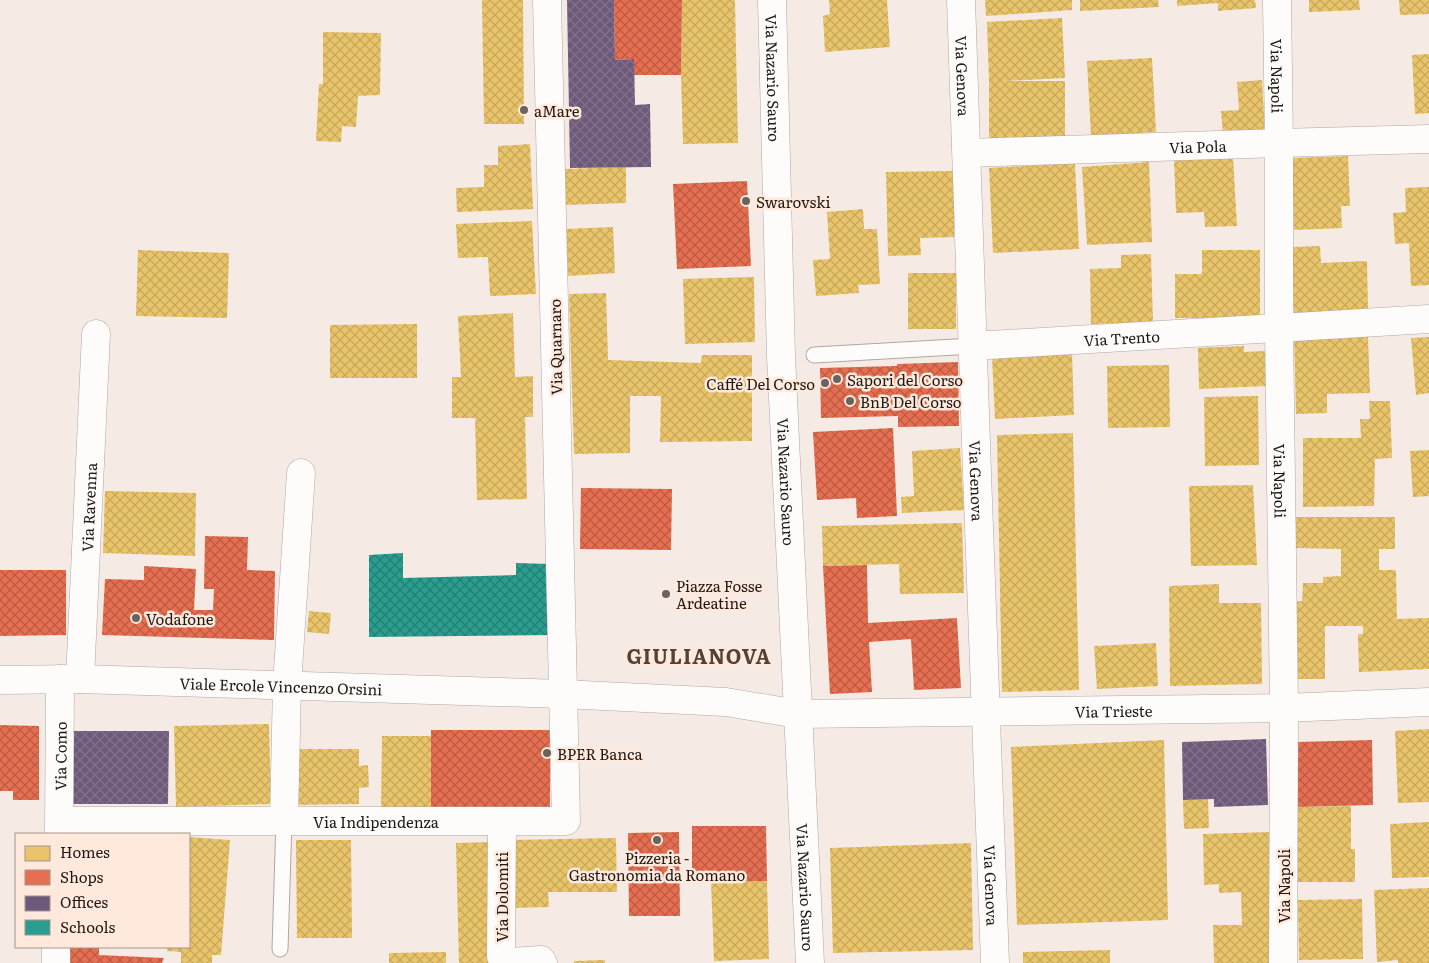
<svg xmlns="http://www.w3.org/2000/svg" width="1429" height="963" font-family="Literata,serif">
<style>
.homes{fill:url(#homes-cross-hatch)}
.shops{fill:url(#shops-cross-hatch)}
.offices{fill:url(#offices-cross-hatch)}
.schools{fill:url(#schools-cross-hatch)}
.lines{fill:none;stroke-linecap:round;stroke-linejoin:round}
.service-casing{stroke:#afa7a1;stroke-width:17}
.minor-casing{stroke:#afa7a1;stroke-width:29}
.tertiary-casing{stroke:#afa7a1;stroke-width:29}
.service{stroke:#fefcfb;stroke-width:15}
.minor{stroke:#fefcfb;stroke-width:28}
.tertiary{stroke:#fefcfb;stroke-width:28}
.poi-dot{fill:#6a625c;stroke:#fee9dc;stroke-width:2}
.labels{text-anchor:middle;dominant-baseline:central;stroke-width:5;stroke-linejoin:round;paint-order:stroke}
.street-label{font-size:15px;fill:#1f1813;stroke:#fee9dc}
.poi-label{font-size:15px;fill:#1f1813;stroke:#fee9dc;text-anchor:start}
.district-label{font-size:20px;font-weight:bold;letter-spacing:1px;fill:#534237;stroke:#fee9dc}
</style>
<defs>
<pattern id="homes-cross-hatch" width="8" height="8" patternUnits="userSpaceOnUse" patternTransform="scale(1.25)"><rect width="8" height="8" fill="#e9c46a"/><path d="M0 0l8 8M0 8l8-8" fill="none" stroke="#c7a85b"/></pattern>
<pattern id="shops-cross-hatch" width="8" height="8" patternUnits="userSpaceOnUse" patternTransform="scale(1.25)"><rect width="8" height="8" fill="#e76f51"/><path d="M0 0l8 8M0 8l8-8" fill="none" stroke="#bb5a42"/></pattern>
<pattern id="offices-cross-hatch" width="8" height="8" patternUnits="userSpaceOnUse" patternTransform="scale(1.25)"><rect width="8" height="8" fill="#6d597a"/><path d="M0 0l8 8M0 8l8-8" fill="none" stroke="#81718a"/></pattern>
<pattern id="schools-cross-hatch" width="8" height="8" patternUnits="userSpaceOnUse" patternTransform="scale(1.25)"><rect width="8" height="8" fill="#2a9d8f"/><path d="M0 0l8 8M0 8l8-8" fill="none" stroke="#237f74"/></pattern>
</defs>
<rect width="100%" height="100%" fill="#f6ebe4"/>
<g class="homes">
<path d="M482,0H523L524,124H484Z"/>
<path d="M682,0H735L738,143L683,144L681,75Z"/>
<path d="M829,0H887L890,47L825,52L823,16L830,14Z"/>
<path d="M985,0H1072V10L986,16Z"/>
<path d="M1080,0H1158L1159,7L1080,11Z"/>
<path d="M1177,0H1255L1256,8L1218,11V3L1177,6Z"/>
<path d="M1309,0H1359L1360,10L1309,12Z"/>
<path d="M1399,0H1429V14L1400,15Z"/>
<path d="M1062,18L1065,78L1005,81H1065V138L989,139V81L987,22Z"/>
<path d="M323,32L381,33L380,95L358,96L356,127L342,126L341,142L316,141L319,84H323Z"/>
<path d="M1429,54V113L1415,114L1412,55Z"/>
<path d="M1152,58L1156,132L1091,136L1087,61Z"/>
<path d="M1262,80L1265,131L1223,134L1221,111L1239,110L1237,82Z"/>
<path d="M530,144L533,209L457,212L456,188L484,187V165H498V146Z"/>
<path d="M1348,156L1350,206H1341L1342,228L1294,230L1292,158Z"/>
<path d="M1233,157L1237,226L1205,227L1204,212L1176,213L1174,160Z"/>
<path d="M1149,162L1152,242L1087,245L1082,167Z"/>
<path d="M1075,163L1079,249L993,253L989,168Z"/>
<path d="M626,167V203L565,205L564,169Z"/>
<path d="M954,171V237L920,238L921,255L888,256L886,172Z"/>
<path d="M1429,187V285L1411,286L1409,243L1395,244L1393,213L1406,212L1405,188Z"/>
<path d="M863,209L864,229H877L880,284L858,285L859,293L816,296L813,260L830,259L827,212Z"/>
<path d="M532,221L536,294L490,296L488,257L458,258L456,224Z"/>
<path d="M613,227L615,273L568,276L566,229Z"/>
<path d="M1320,246L1321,263L1367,261L1368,311L1294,314L1292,247Z"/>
<path d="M138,250L229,253L227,318L136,316Z"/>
<path d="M1202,250H1260V318H1175V274H1202Z"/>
<path d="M1151,254L1153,322L1091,324L1090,269L1121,268V255Z"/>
<rect x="908" y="273" width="48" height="56"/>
<path d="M754,277L755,342L685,344L683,279Z"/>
<path d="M606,293L608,360L701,363L702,355H752V441L660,442L661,396H630V453L574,454L569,294Z"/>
<path d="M513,313L515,377L533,376V417H525L527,499L477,500L475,418H452V377H461L458,316Z"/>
<path d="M417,324V378H330V325Z"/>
<path d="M1368,336L1370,393L1327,394V413L1296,414L1294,337Z"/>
<path d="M1429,337V393L1416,395L1411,338Z"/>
<path d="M1244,346V352L1265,351L1266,386L1199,389L1198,348Z"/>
<path d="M1072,353L1074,415L995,419L992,357Z"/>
<path d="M1169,365L1170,427L1108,428L1107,366Z"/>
<path d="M1258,396L1259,465L1205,466L1204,397Z"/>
<path d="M1369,401H1390L1392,458L1375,459L1374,506L1303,507V438H1361L1360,419H1370Z"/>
<path d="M1073,433L1079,690L1002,692L997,435Z"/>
<path d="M960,448L964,510L902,513L901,497L914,496L912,451Z"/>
<path d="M1429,450V496L1413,497L1410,451Z"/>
<path d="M1253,485L1257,565L1191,566L1189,486Z"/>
<path d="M105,491L196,493L195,556L103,553Z"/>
<path d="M1295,517H1395V549H1379V570H1396L1397,619L1429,618V669L1359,672L1358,634H1363V626H1325V679H1295L1294,602L1302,601L1303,583H1323V577L1341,576V549L1294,548Z"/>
<path d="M962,523L964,593L900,594L899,564L823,566L822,526Z"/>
<path d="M1219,584V603H1261L1262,684L1170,686L1169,586Z"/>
<path d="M309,611L331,613L329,634L307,632Z"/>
<path d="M1156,643L1158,686L1097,689L1094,646Z"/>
<path d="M269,724L271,804L176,807L174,726Z"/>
<path d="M1429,729V802L1398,803L1395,731Z"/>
<path d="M382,736H431V813L381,812Z"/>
<path d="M1164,740L1168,920L1017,925L1011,747Z"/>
<path d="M293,749H359V766L368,765L369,787L359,788V804L293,805Z"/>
<path d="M1208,799L1209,828L1184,829L1183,800Z"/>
<path d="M1351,806V849H1355V882H1298V807Z"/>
<path d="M1429,822V877L1392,878L1390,824Z"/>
<path d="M1271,832L1274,963H1214L1213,925H1242L1241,892L1219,893V884L1204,885L1203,834Z"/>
<path d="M189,837L230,840L221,955H212V963H181V952L167,951V947H189Z"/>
<path d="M616,838L617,892H548L549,907L511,908L509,840Z"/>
<path d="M296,840H351L352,938H297Z"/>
<path d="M492,842L493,963H459L456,843Z"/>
<path d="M971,843L973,950L833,953L830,848Z"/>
<path d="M711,881H767L769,959L714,961Z"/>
<path d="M1429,888V963H1398V960L1377,962L1374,890Z"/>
<path d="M1362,899L1363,959L1299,960L1298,900Z"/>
<path d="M1110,950V963H1023V952Z"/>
<path d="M446,952V963H389V953Z"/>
<path d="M605,960V963H574V961Z"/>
</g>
<g class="shops">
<path d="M614,0H682L681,75H634V59L615,60Z"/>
<path d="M747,181L751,266L677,269L673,184Z"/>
<path d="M958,362L959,426L898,427V416L821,418L820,368L897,366V364Z"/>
<path d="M893,428L897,516L857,518L856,498L817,500L813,432Z"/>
<path d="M581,488L672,489L671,550L580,549Z"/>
<path d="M205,536L248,537L247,570L275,571L274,640L102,635L105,579L144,580V566L196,569L194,610H213L214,589H204Z"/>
<path d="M867,565L868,623L957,618L961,688L914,690L911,639L869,642L872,692L830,694L823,566Z"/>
<path d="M0,570H66V635L0,636Z"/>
<path d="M0,725L39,726V800H13V791H0Z"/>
<rect x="431" y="730" width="119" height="83"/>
<path d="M1372,740L1373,805L1298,807L1297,742Z"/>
<path d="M692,826H766L767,881H692Z"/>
<path d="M679,832L680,916H629L628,833Z"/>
<path d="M68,947H99V955L164,958L162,963H67Z"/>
</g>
<g class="offices">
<path d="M567,0H614L615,60L634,59L635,105L650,104L651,167L570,168Z"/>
<path d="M67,731H169L168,804H68Z"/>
<path d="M1266,739L1268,805L1214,807V799L1183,800L1182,742Z"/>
</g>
<path class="schools" d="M403,553V578L516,575V563L550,564L552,635L369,637V555Z"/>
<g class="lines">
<g class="service-casing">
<g id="service">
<path d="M814,355L973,346"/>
<path d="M280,949L284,821"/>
</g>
</g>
<g class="minor-casing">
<g id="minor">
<path id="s1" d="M772,0L781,356L810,963"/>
<path id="s2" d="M961,0L977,473L995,963"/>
<path id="s3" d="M1277,0L1279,143V328L1284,708L1283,963"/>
<path id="s4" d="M967,153L1279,143L1429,139"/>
<path id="s5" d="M973,346L1429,319"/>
<path id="s6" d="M80,679L96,334"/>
<path id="s7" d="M60,821H566L547,0"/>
<path d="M284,821L287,685L301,473"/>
<path d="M502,822L501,956L511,962L541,960L543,963"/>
<path id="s8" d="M59,834L60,679"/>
<path d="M56,963V947"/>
</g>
</g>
<g class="tertiary-casing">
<g id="tertiary">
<path id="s9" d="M0,680L80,679L562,694L726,702L798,714L1284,708L1429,702"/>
</g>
</g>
<use href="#service" class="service"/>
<use href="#minor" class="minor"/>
<use href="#tertiary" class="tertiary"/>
</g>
<g class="poi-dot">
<circle cx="524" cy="110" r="5"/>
<circle cx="746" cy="201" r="5"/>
<circle cx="837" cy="379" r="5"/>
<circle cx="825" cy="383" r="5"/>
<circle cx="850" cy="401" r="5"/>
<circle cx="666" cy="594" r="5"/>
<circle cx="136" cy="618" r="5"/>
<circle cx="547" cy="753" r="5"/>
<circle cx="657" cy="840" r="5"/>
</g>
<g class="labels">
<g class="street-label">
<text stroke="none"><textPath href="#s1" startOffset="78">Via Nazario Sauro</textPath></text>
<text stroke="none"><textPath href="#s2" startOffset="76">Via Genova</textPath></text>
<text stroke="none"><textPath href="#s3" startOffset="76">Via Napoli</textPath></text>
<text stroke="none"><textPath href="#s4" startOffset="231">Via Pola</textPath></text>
<text stroke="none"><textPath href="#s5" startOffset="149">Via Trento</textPath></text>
<text transform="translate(555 347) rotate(-91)">Via Quarnaro</text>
<text stroke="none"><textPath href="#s3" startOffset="481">Via Napoli</textPath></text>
<text stroke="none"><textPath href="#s1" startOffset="482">Via Nazario Sauro</textPath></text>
<text stroke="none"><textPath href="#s2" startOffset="481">Via Genova</textPath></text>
<text stroke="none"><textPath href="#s6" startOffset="172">Via Ravenna</textPath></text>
<text stroke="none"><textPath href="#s9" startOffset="281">Viale Ercole Vincenzo Orsini</textPath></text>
<text stroke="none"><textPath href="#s9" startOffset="1115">Via Trieste</textPath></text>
<text stroke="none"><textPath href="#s8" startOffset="78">Via Como</textPath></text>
<text stroke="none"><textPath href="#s7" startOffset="316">Via Indipendenza</textPath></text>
<text stroke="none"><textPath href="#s1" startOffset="888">Via Nazario Sauro</textPath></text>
<text stroke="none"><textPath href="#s2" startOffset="886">Via Genova</textPath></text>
<text transform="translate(1283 886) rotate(-90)">Via Napoli</text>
<text transform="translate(501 897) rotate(-90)">Via Dolomiti</text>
</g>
<g class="poi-label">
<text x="534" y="110">aMare</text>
<text x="756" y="201">Swarovski</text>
<text x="847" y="379">Sapori del Corso</text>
<text x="815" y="383" text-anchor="end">Caffé Del Corso</text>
<text x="860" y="401">BnB Del Corso</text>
<text x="676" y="585">Piazza Fosse<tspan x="676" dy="17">Ardeatine</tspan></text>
<text x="146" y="618">Vodafone</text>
<text x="557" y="753">BPER Banca</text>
<text x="657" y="857" text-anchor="middle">Pizzeria -<tspan x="657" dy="17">Gastronomia da Romano</tspan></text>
</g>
<g class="district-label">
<text x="699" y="655">GIULIANOVA</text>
</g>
</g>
<rect x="15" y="833" width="175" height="115" fill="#fee9dc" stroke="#a5958c"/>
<rect x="25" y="846" width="25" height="15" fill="#e9c46a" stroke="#a5958c"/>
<text x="60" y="858" font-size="15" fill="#1f1813">Homes</text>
<rect x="25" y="870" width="25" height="15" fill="#e76f51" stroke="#a5958c"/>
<text x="60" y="883" font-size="15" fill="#1f1813">Shops</text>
<rect x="25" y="896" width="25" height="15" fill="#6d597a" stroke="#a5958c"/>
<text x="60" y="908" font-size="15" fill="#1f1813">Offices</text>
<rect x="25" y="920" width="25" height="15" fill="#2a9d8f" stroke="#a5958c"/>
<text x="60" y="933" font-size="15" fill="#1f1813">Schools</text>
</svg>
